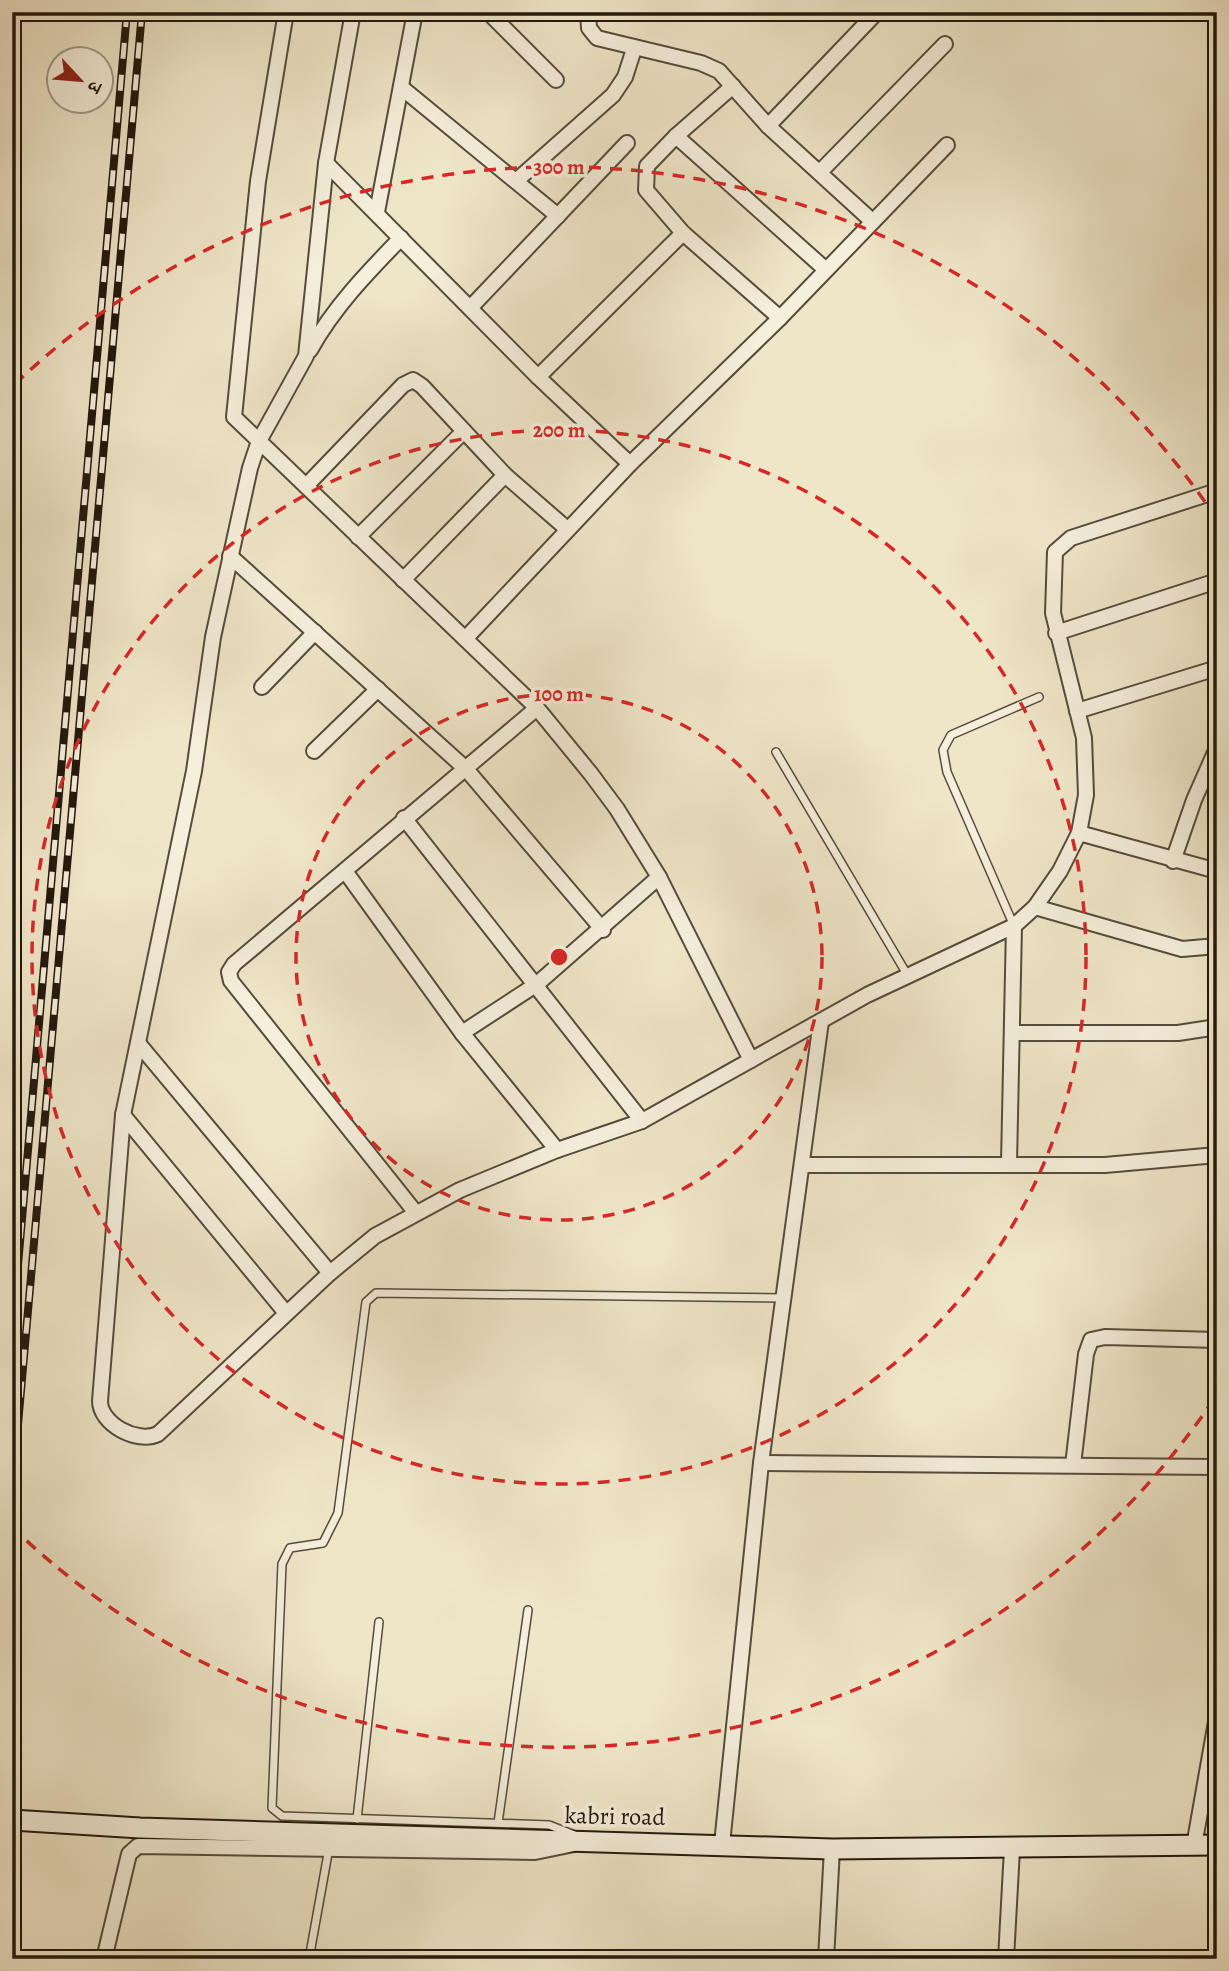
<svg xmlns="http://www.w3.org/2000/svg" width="1229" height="1971" font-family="Alegreya,'Noto Serif Devanagari',serif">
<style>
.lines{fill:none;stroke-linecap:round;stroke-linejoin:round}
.lane-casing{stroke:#554c3c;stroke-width:10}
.street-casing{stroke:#554c3c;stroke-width:18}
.secondary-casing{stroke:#22180d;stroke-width:23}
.lane{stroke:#f5efdb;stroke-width:7}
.street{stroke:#f5efdb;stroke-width:14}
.secondary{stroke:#f5efdb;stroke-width:19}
.rail-casing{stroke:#22180d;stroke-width:8}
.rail{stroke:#f5efdb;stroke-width:5;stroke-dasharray:16;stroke-linecap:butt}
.ring{fill:none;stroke:#d62828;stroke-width:3.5;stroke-dasharray:12 9}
.labels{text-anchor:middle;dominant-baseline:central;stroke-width:7;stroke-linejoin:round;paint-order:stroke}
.street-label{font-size:24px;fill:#22180d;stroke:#f5efdb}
.centre{fill:#d62828;stroke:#f5efdb;stroke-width:3.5}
.ring-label{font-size:21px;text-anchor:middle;font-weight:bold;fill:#d62828;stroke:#f5efdb;stroke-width:7;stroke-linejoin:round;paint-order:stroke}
</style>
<rect width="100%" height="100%" fill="#efe6c8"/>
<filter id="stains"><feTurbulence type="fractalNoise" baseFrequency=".00286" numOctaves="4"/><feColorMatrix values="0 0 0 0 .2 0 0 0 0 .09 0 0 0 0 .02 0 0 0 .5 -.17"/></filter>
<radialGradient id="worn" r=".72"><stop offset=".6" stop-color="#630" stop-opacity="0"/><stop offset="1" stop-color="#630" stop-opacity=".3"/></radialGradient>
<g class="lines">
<g class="lane-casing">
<g id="lane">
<path d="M776,752L908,976"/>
<path d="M1014,926L947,772L943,750L951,735L1039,697"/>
<path d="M357,1819L379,1622"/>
<path d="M498,1823L528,1610"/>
<path d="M577,1836L549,1825L282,1816L272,1808L282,1564L290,1548L323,1543L338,1513L366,1302L376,1293L784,1298"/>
<path d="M309,1959L329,1848"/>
</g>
</g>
<g class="street-casing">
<g id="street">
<path d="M286,12L258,181L234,417L537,708L591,774L617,809L659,877L751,1060"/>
<path d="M353,12L326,163L306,356L259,441L250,468L213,637L194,771L123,1115L100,1401C100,1424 137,1444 158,1434L330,1273L375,1236L460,1190L557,1150L642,1121L867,995L1014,926L1035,907L1060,871L1079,833L1086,795L1084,738L1053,613L1055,552L1071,538L1217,491"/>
<path d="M488,12L556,80"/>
<path d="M588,12L589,28L597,38L701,63L719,71L768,126L872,221"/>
<path d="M733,86L676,136L647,166L646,190L683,233L780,318"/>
<path d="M402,88L558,216"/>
<path d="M768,126L877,12"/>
<path d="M676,136L825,269"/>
<path d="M326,163L538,377L630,464"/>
<path d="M820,172L945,44"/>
<path d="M516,181L613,95L625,77L634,49"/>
<path d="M377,212L415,12"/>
<path d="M471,307L627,143"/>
<path d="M310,350C334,307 367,273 401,238"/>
<path d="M538,377L683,233"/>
<path d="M306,486L403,385L413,380L422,386L505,475L567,529"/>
<path d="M358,537L464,431"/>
<path d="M230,556L466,769L603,930"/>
<path d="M403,580L505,475"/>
<path d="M1056,633L1217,581"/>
<path d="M465,639L630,464L780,318L947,145"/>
<path d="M262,687L315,632"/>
<path d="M1077,711L1217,668"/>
<path d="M314,751L378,689"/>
<path d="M404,818L642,1121"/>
<path d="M1079,833L1217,871"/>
<path d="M1173,861L1194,800L1217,748"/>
<path d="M345,871L462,1033L557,1150"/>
<path d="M1035,907L1182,949L1217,946"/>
<path d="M462,1033L537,984L659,877"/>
<path d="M1013,1033H1178L1217,1027"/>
<path d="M138,1043L330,1273"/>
<path d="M123,1115L286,1313"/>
<path d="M1009,1163L1014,926"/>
<path d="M802,1165H1105L1217,1155"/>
<path d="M416,1213L231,981L229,972L234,964L537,708"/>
<path d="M761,1463L1217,1467"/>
<path d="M1073,1465L1086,1354L1091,1340L1105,1337L1217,1340"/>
<path d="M722,1844L761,1463L821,1021"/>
<path d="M1194,1846L1217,1716"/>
<path d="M104,1959L129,1854L138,1846L535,1852L574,1844"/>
<path d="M826,1959L832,1849"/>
<path d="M1006,1959L1012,1849"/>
</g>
</g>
<g class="secondary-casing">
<path id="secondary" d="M12,1820L140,1828L832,1849L1217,1845"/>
</g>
<use href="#lane" class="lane"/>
<use href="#street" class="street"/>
<use href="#secondary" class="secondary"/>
<g class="rail-casing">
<g id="rail">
<path d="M12,1334L127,12"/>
<path d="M12,1493L142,12"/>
</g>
</g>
<use href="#rail" class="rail"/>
</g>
<g class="ring">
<circle cx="559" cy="957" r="263"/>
<circle cx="559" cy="957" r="527"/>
<path d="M1214 1399A790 790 0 0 1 15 1530M15 384A790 790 0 0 1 1214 515"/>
</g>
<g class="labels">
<g class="street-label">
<text transform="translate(615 1816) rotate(1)">kabri road</text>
</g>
</g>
<circle cx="559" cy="957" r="10" class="centre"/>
<g class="ring-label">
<text x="559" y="174">300 m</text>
<text x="559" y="437">200 m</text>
<text x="559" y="701">100 m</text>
</g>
<rect width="1229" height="1971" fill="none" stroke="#efe6c8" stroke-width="42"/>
<rect x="14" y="14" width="1201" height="1943" fill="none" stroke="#22180d" stroke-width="3.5"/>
<rect x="21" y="21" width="1187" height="1929" fill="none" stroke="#22180d" stroke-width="2"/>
<g transform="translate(80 80) rotate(116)"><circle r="33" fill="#f5efdb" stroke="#a19989" stroke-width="2"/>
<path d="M0-5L12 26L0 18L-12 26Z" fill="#8f2418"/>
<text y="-10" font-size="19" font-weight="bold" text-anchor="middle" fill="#22180d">उ</text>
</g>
<rect width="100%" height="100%" filter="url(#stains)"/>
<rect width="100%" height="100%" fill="url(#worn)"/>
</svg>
